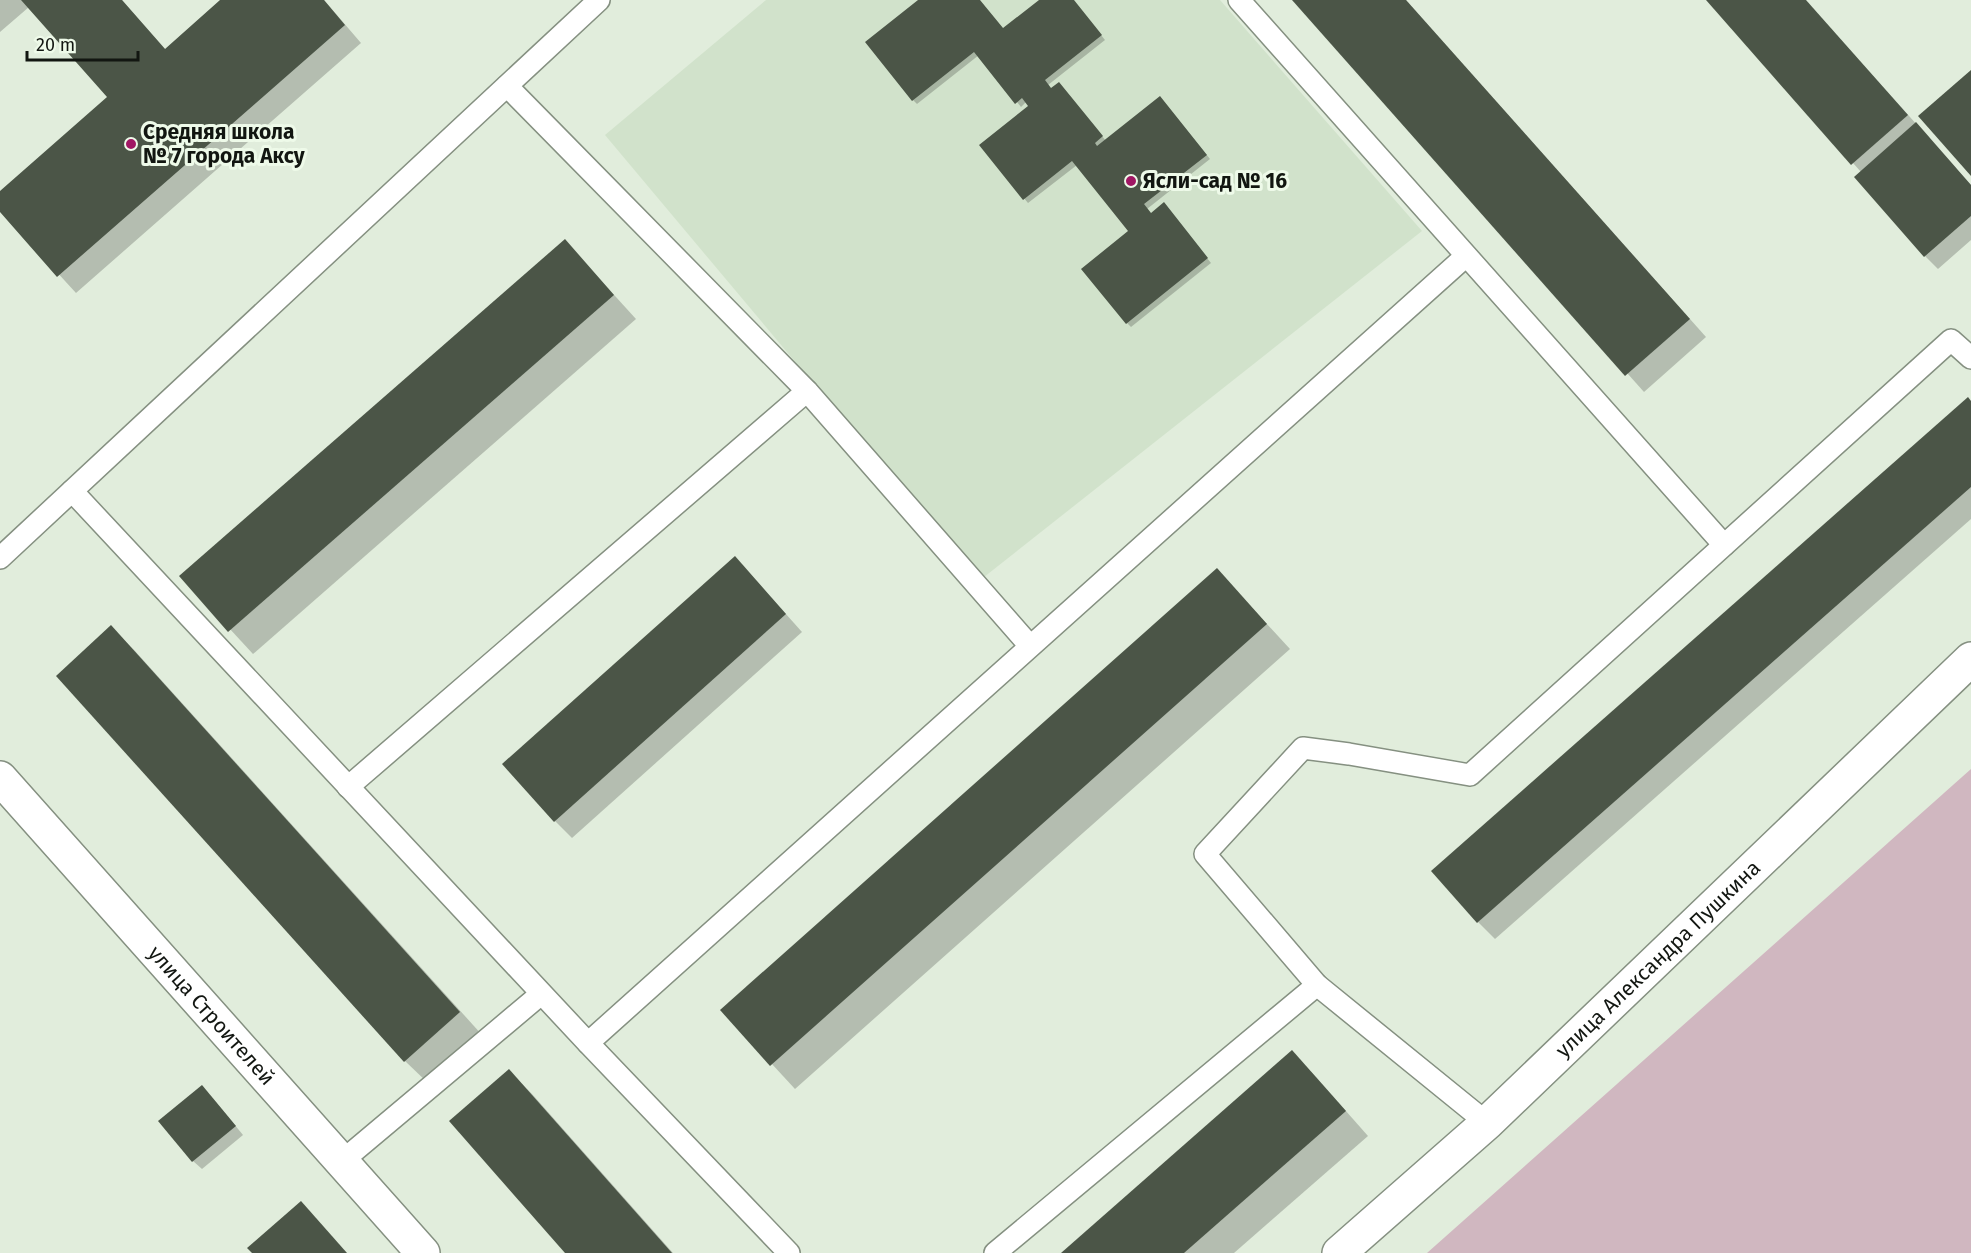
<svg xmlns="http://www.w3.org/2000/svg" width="1971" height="1253" font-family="'Fira Sans',sans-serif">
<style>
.built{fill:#d1e2cb}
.green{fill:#d0b7c0}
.shadow{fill:#0003}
.building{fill:#4b5547}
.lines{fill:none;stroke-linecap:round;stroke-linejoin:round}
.service-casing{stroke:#859081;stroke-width:24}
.minor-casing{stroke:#859081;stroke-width:36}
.tertiary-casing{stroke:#859081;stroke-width:36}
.service{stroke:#fff;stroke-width:21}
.minor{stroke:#fff;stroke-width:33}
.tertiary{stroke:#fff;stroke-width:33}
.poi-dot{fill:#a01764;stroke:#eefae9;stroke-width:2}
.labels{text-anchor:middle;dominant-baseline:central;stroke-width:6;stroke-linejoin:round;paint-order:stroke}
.poi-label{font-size:21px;font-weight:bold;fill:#121611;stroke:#eefae9;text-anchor:start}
.street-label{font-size:21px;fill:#121611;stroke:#eefae9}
</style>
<rect width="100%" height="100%" fill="#e1eddc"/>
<path class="built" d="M766,0H1220L1422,231L979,581L605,135Z"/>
<path class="green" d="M1971,769V1253H1427Z"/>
<g class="shadow">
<path d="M0,0H122L166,50L222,0H324L361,43L76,293L0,210V193L109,97L29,7L0,32Z"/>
<path d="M920,0H979L1004,30L1041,0H1073L1105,40L1048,85L1051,89L1063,88L1106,141L1164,102L1210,159L1147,209L1151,214L1167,208L1211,263L1131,327L1127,323L1130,231L1077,165L1028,203L981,146L1030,107L1026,102L1021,107L979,55L917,104L913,100Z"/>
<path d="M1294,0H1406L1706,337L1644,392Z"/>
<path d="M1708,0H1805L1971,185V240L1938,269L1925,256L1861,172Z"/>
<path d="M565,241L636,319L253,654L181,576Z"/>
<path d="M1971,403V519L1495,939L1478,922Z"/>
<path d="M1217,570L1290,649L795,1089L722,1010Z"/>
<path d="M752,576L802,632L572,838L555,821Z"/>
<path d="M111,627L135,651L483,1036L429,1084L405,1061Z"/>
<path d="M1292,1052L1315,1076L1368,1136L1234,1253H1063Z"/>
<path d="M509,1071L532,1094L673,1253H567Z"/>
<path d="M211,1096L243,1135L202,1169L193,1161Z"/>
</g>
<g class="building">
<path d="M21,0H122L165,49L220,0H324L345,25L57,277L0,212V191L107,97Z"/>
<path d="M918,0H980L1003,28L1039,0H1074L1102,35L1045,80L1051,88L1059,82L1103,136L1095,143L1097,146L1160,96L1207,155L1144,204L1151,213L1164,202L1208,258L1126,324L1081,269L1128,231L1072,161L1023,200L979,145L1028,106L1022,98L1015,104L974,52L912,101L865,42Z"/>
<path d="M1292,0H1406L1690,319L1625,376Z"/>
<path d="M1706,0H1806L1908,115L1851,165Z"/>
<path d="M1971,70V176L1918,116Z"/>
<path d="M1916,122L1971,185V216L1924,257L1854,177Z"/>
<path d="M565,239L614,295L228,632L179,576Z"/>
<path d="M1968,397L1971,401V487L1477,923L1431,871Z"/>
<path d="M735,556L786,614L554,822L502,764Z"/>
<path d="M1217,568L1267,624L770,1066L720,1010Z"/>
<path d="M111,625L460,1012L404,1062L56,676Z"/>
<path d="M1292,1050L1346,1111L1184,1253H1061Z"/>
<path d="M509,1069L672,1253H565L449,1121Z"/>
<path d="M202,1085L236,1126L192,1162L158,1121Z"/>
<path d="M301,1201L347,1253H252L247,1248Z"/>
</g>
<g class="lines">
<g class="service-casing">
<g id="service">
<path d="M1239,0L1724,545"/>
<path d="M507,86L807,391L1030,646"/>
<path d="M72,491L588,1043L789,1253"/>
<path d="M0,558L599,0"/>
<path d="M348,787L807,391"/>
<path d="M588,1043L1466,256"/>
<path d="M1487,1123L1317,985L1205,854L1303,748L1349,754L1470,775L1951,340L1971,358"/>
<path d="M341,1162L541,994"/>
<path d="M995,1253L1317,985"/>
</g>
</g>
<g class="minor-casing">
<g id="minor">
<path id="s1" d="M1339,1253L1487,1123L1971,659"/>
</g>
</g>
<g class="tertiary-casing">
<g id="tertiary">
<path id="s2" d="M0,778L423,1253"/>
</g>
</g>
<use href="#service" class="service"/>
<use href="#minor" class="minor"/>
<use href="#tertiary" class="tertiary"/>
</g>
<g class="poi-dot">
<circle cx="131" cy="144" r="6"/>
<circle cx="1131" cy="181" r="6"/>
</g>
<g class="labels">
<g class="poi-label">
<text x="143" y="132">Средняя школа<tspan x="143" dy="24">№ 7 города Аксу</tspan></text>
<text x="1143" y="181">Ясли-сад № 16</text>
</g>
<g class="street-label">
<text stroke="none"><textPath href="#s1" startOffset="434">улица Александра Пушкина</textPath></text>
<text stroke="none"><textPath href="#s2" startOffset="318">улица Строителей</textPath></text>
</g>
</g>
<path d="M27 51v9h111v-9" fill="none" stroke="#121611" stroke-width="3"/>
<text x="36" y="51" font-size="18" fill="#121611" stroke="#eefae9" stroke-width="4.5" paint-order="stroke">20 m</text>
</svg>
